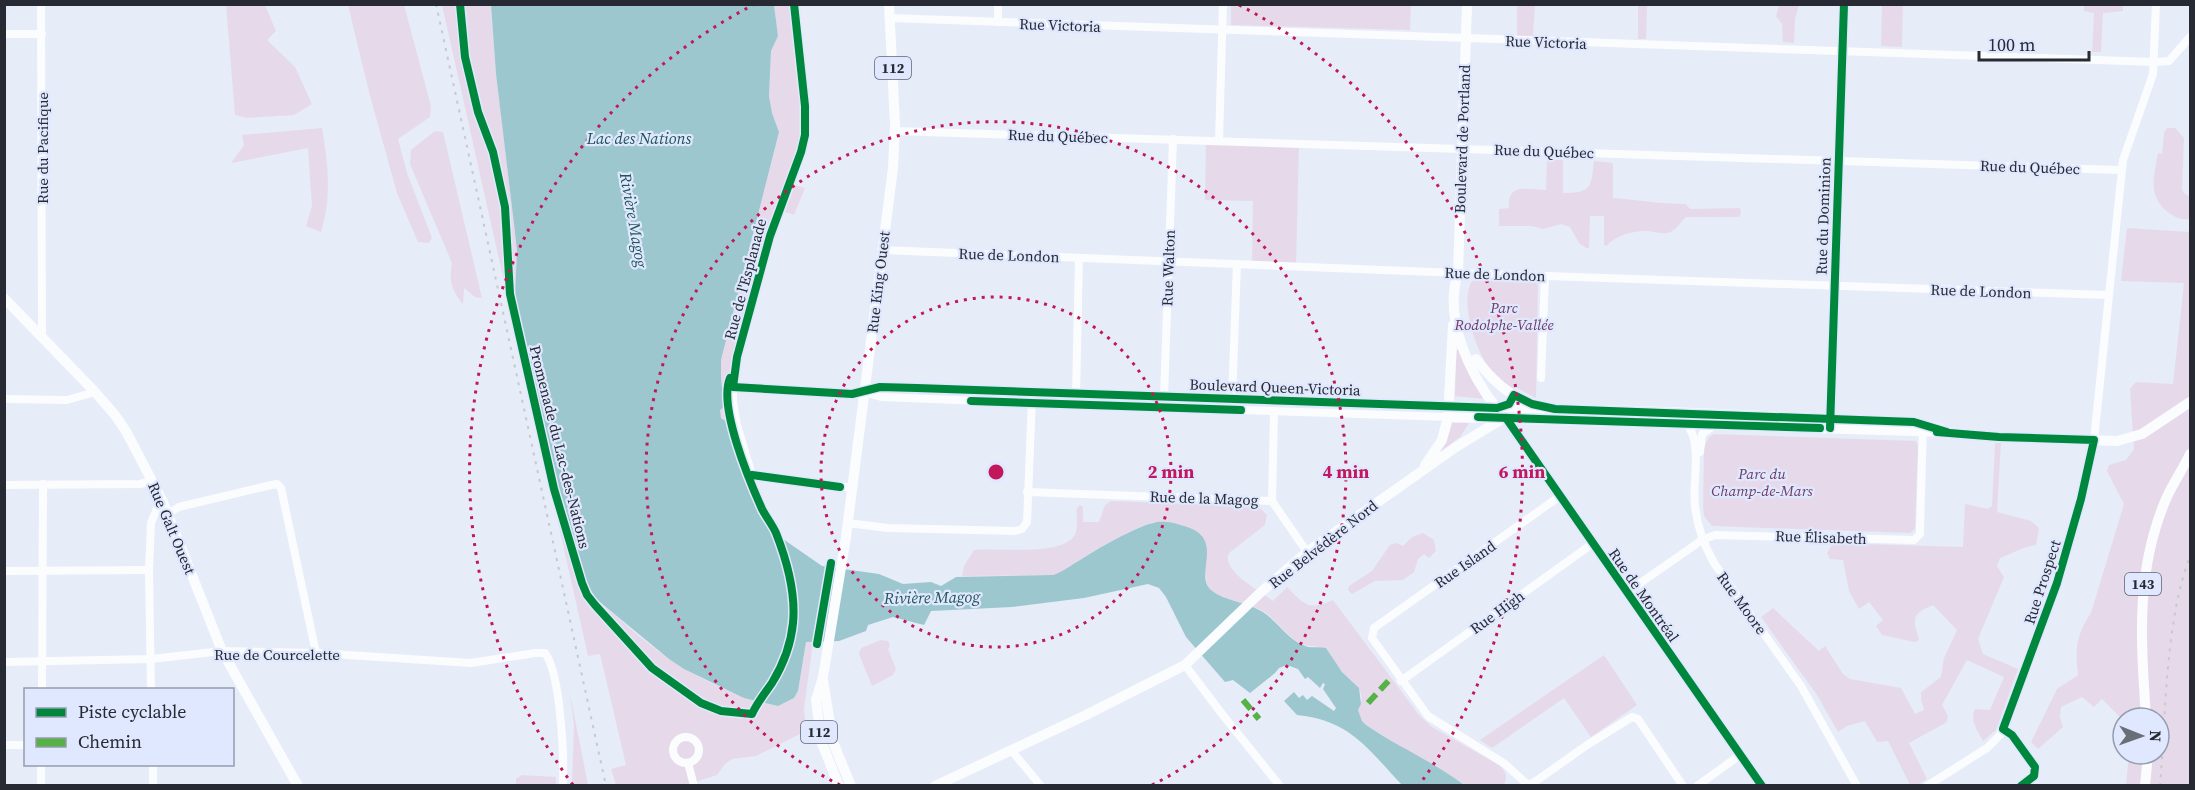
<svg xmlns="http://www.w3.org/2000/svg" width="2195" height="790" font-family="'Source Serif 4',serif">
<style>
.green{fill:#e6daea}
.water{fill:#9cc7ce}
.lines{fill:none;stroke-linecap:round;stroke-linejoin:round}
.minor{stroke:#fbfcfe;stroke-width:8}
.major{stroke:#fbfcfe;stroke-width:10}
.rail{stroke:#c7c9cd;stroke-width:2;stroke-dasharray:3 6;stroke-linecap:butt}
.quiet{stroke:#56b246;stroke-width:6;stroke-dasharray:12 6;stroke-linecap:butt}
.cycleway-casing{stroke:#dfe8ff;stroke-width:11}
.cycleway{stroke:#00873e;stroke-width:8}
.ring{fill:none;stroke:#c2185b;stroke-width:3;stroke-dasharray:3 6}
.labels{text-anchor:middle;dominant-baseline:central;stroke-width:4.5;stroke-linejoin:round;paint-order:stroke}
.shield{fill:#dfe8ff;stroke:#5e6370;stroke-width:1.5}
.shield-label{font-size:14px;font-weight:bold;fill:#272a32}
.street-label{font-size:15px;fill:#272a32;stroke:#dfe8ff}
.park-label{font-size:15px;font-style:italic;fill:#703d64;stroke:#dfe8ff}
.water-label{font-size:16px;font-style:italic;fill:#215458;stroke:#dfe8ff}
.centre{fill:#c2185b;stroke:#dfe8ff;stroke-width:3}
.ring-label{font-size:18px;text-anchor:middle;font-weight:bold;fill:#c2185b;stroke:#dfe8ff;stroke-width:4.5;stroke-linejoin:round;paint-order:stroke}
</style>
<rect width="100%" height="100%" fill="#e6ecf8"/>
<g class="green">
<path d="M226,5H265L276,31L267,40L295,67L312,104L294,115L247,118L235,115Z"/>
<path d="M348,5H404L431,106L430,117L398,139L407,173L432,238L429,243L418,242L397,193L369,92Z"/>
<path d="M442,5H491L496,74L514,224L517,251L515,295L526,351L588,587L595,598C620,619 644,642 671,660C703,682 741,697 778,706L794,698L798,691L806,642H813L804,709L806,731L756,756L732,759L725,764L717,775L686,785H616L611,769L626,765L600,654L588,656Z"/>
<path d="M774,5H794L806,124L778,210L733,387L752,475L775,531L770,530L762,517L726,421L720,416V410L724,404L721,378V360L779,132L772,113L769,96L771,51L778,36Z"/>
<path d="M1231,5H1411L1410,30L1231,25Z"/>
<path d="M1517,5H1535L1533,36H1517Z"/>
<path d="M1638,5H1649L1647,7L1646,39H1638Z"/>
<path d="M1779,5H1799L1795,19L1794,43L1783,42L1782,24L1776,16Z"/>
<path d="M1882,5H1903L1902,47L1881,46Z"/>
<path d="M2084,5H2123V11L2103,13L2101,52H2092L2094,13L2084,11Z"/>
<path d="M322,128C328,164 332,197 321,232L306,226L312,206L308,148L231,163L244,145L242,135Z"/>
<path d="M2167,128H2175L2184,138L2182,190L2185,194L2190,197V219C2180,220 2176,218 2168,212C2147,196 2154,176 2158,153L2162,154L2164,133Z"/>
<path d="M435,131L443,132L482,298L475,297L464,288L463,304C451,290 449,280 452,263L410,164L411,150Z"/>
<path d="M1206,140L1299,143L1296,267L1252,265L1253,201L1205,200Z"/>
<path d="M1547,160H1563V193C1592,193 1591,187 1594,161L1613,163V198C1638,200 1661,204 1686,204L1690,209L1740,208L1741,213L1739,217H1686C1681,222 1675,231 1668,233C1663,234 1655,232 1649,231C1634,230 1616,235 1606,246L1604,245V216H1590L1589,248H1586L1579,243L1570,227L1561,224L1543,229L1532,226H1499V209L1509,208C1507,182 1528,190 1546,190Z"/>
<path d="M795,185L805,188L794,215L785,212Z"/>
<path d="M2127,228L2190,232V785H2126L2129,754H2159V718H2123V720L2102,699L2094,707L2082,697L2061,707L2060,717L2063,727L2038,749L2031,742L2057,689L2078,675C2075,649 2076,635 2091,613L2124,504L2107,471L2109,465L2126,460L2134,449L2130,389L2136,382L2173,384L2184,283L2121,281Z"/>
<path d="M1476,280L1537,283L1538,285L1536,398L1515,387L1513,389C1503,383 1492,373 1486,363C1474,344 1460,301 1472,281Z"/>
<path d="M1459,349L1485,399L1455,396L1456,351Z"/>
<path d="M1452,423H1469L1460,437L1440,452L1449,434Z"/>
<path d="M1714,434L1916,441L1918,446L1915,529L1910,533L1712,526L1704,516L1703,508L1704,447L1709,437Z"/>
<path d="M1995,443H2001L1997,512L2031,521L2039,528L2036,545C2025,546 2011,554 2000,558L1997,566L2004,577L1978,639L1983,654L2018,669L1996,730L1983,741C1978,731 1969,720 1975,709L1990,710L2004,677L1967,660L1942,705L1948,716L1947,722L1909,743L1927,779L1917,785H1910L1888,741L1877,742L1865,721L1847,726L1838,732L1817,695L1761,617L1773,608L1819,651L1825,646L1843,674L1850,679L1901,688L1915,714L1924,710L1921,700V692L1941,677L1944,658L1957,630L1933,605C1914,613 1911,617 1919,638L1918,641L1914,642L1882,635L1876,626L1883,620L1869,602L1859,609L1849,591L1843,560L1830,559L1827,553L1833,543L1963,547L1965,504L1988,509L1992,506Z"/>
<path d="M1111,501L1254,506L1261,509L1267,515L1265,525L1229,553C1220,570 1261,592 1273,601L1287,587C1305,605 1308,611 1333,600L1419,715L1432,727L1499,765C1506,772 1508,776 1504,785H1464L1450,775L1410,753L1366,725L1362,721L1358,710C1370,688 1349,682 1339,668C1334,662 1330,650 1322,648C1311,644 1308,649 1296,641C1283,632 1275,618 1261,610C1247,603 1219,599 1210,589C1206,585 1207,580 1206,575L1153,522C1129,531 1103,545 1081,559C1071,565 1064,572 1053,575L962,576L964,566L974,550C996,547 1068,558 1076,532C1078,525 1076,515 1077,508L1080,505L1083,507V522H1099L1105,505Z"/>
<path d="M1423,533L1434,540L1436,551L1429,558L1424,554L1418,559L1414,572L1403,580L1375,581L1352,594L1348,590L1349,586L1372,571L1390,545L1396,543L1403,546L1412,537Z"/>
<path d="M881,640L888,641L890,646L888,649L896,669L893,675L872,686L859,654L861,648Z"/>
<path d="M1604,655L1637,705L1591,737L1564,698L1492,748L1480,740Z"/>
<path d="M570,694L588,785H572L574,724Z"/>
<path d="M522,775L556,777V785H516V779Z"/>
</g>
<path class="water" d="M491,5H774L778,36L771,51L769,96L772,113L779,132L721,360V378L724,407L720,410L721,418L726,421L762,517L770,530L822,566L879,574L903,584L931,582L941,586L956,577L1053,575C1063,572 1071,565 1080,560C1095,550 1137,526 1153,523C1163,520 1175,523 1184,526C1227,538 1193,574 1211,590C1224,601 1246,602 1261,611C1277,620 1286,638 1303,645C1310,649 1318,646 1326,648L1342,672L1359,688L1361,704L1358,710L1362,721L1366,725C1398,747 1434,762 1464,785H1402C1368,749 1350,720 1297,715L1284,701L1294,692L1299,698L1303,695L1307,700L1312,696L1334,711L1336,708L1323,689L1325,684L1323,683L1320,688L1308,677L1305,679L1298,669L1287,665L1279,668L1275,673L1250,693L1233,680L1225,682L1186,637L1166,597L1159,588L1148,584L1084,598L1012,607L931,611L924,625L893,617L868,625L866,631L839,641L806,642L798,691L794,698L778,706L744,698L684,669L669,659L595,598L581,571L555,484L515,295L517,251L514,224L496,74Z"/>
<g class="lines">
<g class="minor">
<path d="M41,4L42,338"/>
<path d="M794,4L805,106V135L801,152L770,236L737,357L733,382V402L737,425L752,475L852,488"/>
<path d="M890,18L2155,62L2169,61L2190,37"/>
<path d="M998,22V4"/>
<path d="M4,34H42"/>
<path d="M895,131L2121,170"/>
<path d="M1219,141L1223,4"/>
<path d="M882,250L1458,273L2108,295"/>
<path d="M1541,378L1545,276"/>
<path d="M733,387L852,394L880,387L917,388L1449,406"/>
<path d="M864,392L881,397L1031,403L1448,417"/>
<path d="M1076,394L1079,258"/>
<path d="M1164,397L1173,139"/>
<path d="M4,399L67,400L95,392"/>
<path d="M1232,399L1237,264"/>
<path d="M1274,411L1272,501L1307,552"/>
<path d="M1672,413C1709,430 1691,474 1695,506C1697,527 1704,545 1714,563L1801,686L1857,786"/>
<path d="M1506,418L1762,786"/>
<path d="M1830,424L1844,4"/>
<path d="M1700,452L1702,434L1713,426"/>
<path d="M4,485L140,484L152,481"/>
<path d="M1027,492L1272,501"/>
<path d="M1560,496L1374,628L1372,638L1428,716L1505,764L1528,785L1536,781L1587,745L1632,717L1638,719L1683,786"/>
<path d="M167,514L179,507L271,485L277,484L281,488L316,653"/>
<path d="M848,523L888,528L1015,531L1022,529L1027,522L1032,399"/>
<path d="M4,571L149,570"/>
<path d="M1626,593L1702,540L1715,535L1914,540L1920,534V529L1923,425"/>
<path d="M4,662L151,659L222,651L316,653L471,663L535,653H545C561,674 564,758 563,786"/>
<path d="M1185,665L1222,714L1280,786"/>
<path d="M1401,681L1592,544"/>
<path d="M42,690L43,484"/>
<path d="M151,690L149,570L151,523L158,506L163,502"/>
<path d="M2003,729L2012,735L2035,767L2034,776L2021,786"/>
<circle cx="686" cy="750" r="13"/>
<path d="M4,745H26"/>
<path d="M1011,750L1041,786"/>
<path d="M688,763L694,786"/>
<path d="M153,764V786"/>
<path d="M41,786V764"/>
<path d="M1697,786L1740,755"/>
<path d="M1927,786L1987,748L2000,735L2033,651L2071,536L2094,440L2123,160L2153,74L2156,4"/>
</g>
<g class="major">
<path d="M1467,4L1458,273C1443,319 1470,375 1498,410"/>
<path d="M4,298L95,392L115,415L127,433L163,502L222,651L298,786"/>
<path d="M1476,359C1491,379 1512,399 1537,405"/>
<path d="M1449,406L1670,412L1914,422L1941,429"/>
<path d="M1448,417L1947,432L1999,437L2117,441L2142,434L2190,402"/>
<path d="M1425,465L1442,440L1448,417L1453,325"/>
<path d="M823,680L833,742L851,786"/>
<path d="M2146,718C2141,641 2135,572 2166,499C2173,483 2183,469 2190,454"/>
<path d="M839,786L821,741L816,700L823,677L846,537L893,168L895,125L889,4"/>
<path d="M935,786L1086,715L1185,665L1261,592L1307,552L1456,447L1502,419"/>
<path d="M2145,786L2148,754"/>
</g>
<g class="rail">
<path d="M436,4L606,786"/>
<path d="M2160,786C2166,714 2165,622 2190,556"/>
</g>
<g class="quiet">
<path d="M1243,700L1259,719"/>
<path d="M1368,703L1392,677"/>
</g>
<g class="cycleway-casing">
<g id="cycleway">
<path d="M460,4L465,57L478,112L493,152L505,207L510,294L554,489L582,583L587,595L595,605L652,668L701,703L721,711L752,714C757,703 765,693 772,683C783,665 791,644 793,623C796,592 787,561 776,533C772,524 766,517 762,509C749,480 718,406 730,378"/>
<path d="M794,4L805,106V135L801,152L770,236L737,357L733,387L852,394L880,387L917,388L1497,408L1509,404L1514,395L1532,404L1555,409L1914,422L1947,432"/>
<path d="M971,401L1241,410"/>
<path d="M1478,417L1820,428"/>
<path d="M1506,418L1762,786"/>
<path d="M1830,428L1844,4"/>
<path d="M1937,432L1999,437L2094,440L2081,499L2057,583L2003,729L2012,735L2035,767L2034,776L2021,786"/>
<path d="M752,475L840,487"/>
<path d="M817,644L831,563"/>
</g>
</g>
<use href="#cycleway" class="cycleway"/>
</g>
<g class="ring">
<circle cx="996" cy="472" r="175"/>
<path d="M840 785A350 350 0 1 1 1152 785"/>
<path d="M573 785A526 526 0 0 1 753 5M1239 5A526 526 0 0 1 1419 785"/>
</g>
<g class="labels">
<g class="shield">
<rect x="875" y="57" width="36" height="22" rx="4.5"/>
<rect x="2125" y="573" width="36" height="22" rx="4.5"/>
<rect x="801" y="721" width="36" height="22" rx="4.5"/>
</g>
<g class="shield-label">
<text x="893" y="68">112</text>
<text x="2143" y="584">143</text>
<text x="819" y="732">112</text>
</g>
<g class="street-label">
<text transform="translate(1060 25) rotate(2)">Rue Victoria</text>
<text transform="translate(1546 42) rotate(2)">Rue Victoria</text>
<text transform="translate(1058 136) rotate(2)">Rue du Québec</text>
<text transform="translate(1462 139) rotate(-88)">Boulevard de Portland</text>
<text transform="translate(42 148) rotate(-90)">Rue du Pacifique</text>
<text transform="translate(1544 151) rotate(2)">Rue du Québec</text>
<text transform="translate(2030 167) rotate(2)">Rue du Québec</text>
<text transform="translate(1823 216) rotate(-88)">Rue du Dominion</text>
<text transform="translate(1009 255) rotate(2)">Rue de London</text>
<text transform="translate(1168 268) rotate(-88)">Rue Walton</text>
<text transform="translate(1495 274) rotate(2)">Rue de London</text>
<text transform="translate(745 279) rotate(-75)">Rue de l'Esplanade</text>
<text transform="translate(878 282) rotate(-83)">Rue King Ouest</text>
<text transform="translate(1981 291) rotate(2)">Rue de London</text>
<text transform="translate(1275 387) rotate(2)">Boulevard Queen-Victoria</text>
<text transform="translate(560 447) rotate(76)">Promenade du Lac-des-Nations</text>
<text transform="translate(1204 498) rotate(2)">Rue de la Magog</text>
<text transform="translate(172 528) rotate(67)">Rue Galt Ouest</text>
<text transform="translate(1821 537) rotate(2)">Rue Élisabeth</text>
<text transform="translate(1323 544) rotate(-38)">Rue Belvédère Nord</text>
<text transform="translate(1465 564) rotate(-35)">Rue Island</text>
<text transform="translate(2042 582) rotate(-72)">Rue Prospect</text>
<text transform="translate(1644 595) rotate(55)">Rue de Montréal</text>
<text transform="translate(1742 603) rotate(54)">Rue Moore</text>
<text transform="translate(1497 612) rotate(-36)">Rue High</text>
<text x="277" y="654">Rue de Courcelette</text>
</g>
<g class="park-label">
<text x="1504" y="307">Parc<tspan x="1504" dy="17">Rodolphe-Vallée</tspan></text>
<text x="1762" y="473">Parc du<tspan x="1762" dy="17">Champ-de-Mars</tspan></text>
</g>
<g class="water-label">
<text x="639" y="138">Lac des Nations</text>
<text transform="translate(634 220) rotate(80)">Rivière Magog</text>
<text transform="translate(932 597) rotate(-1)">Rivière Magog</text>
</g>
</g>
<circle cx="996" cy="472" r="9" class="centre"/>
<g class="ring-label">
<text x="1171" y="478">2 min</text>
<text x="1346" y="478">4 min</text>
<text x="1522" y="478">6 min</text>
</g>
<rect width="2195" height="790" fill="none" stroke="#272a32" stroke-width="12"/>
<rect x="24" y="688" width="210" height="78" fill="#dfe8ff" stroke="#959cad" stroke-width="1.5"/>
<rect x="36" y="708" width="30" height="9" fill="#00873e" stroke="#959cad" stroke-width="1.5"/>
<text x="78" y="718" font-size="18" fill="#272a32">Piste cyclable</text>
<rect x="36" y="738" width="30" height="9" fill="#56b246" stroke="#959cad" stroke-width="1.5"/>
<text x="78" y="748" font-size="18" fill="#272a32">Chemin</text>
<g transform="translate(2141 736) rotate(91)"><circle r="28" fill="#dfe8ff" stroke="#959cad" stroke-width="1.5"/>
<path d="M0-4.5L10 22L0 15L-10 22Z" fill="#6a6e77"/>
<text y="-9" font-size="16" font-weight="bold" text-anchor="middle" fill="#272a32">N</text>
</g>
<path d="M1979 51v9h110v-9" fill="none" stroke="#272a32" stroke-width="3"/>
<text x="1988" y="51" font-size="18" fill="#272a32" stroke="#dfe8ff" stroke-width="4.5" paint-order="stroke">100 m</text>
</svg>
